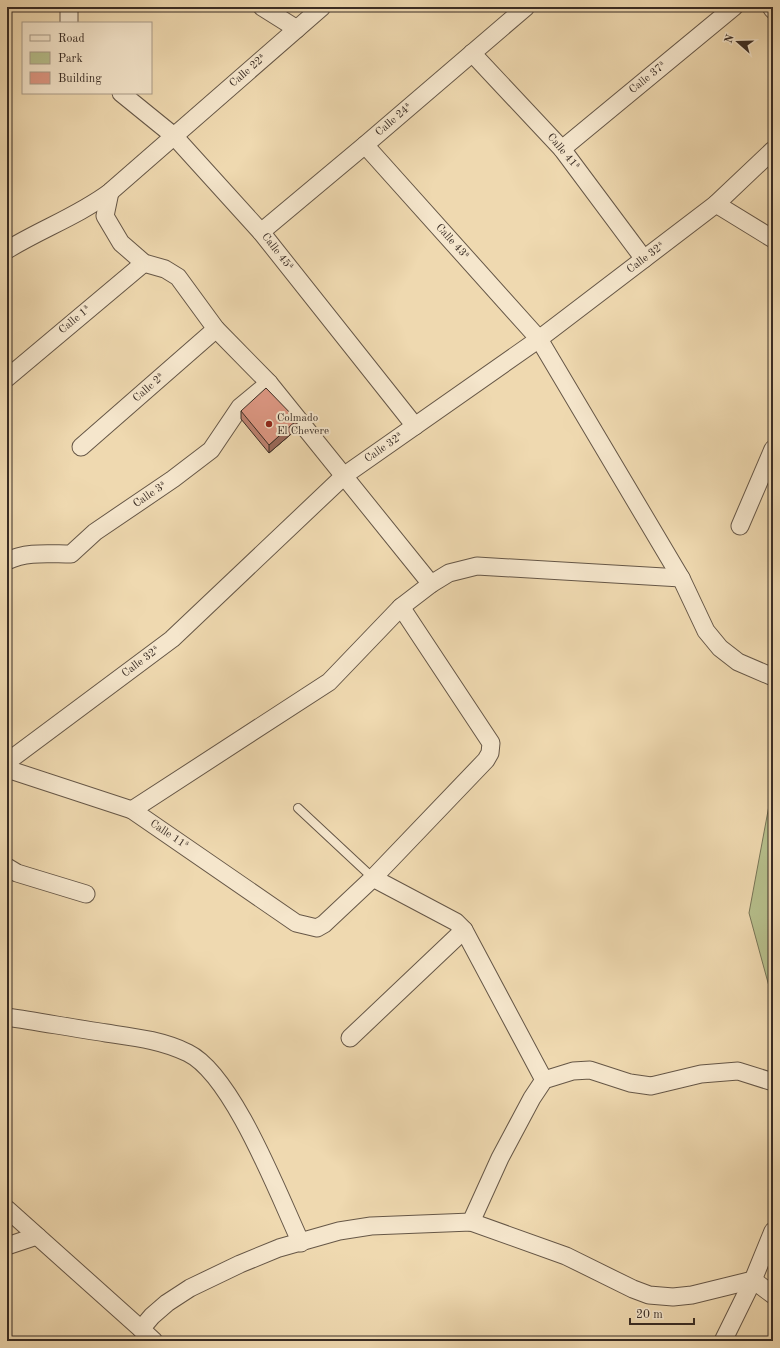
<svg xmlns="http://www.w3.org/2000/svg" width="780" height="1348" font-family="'Old Standard TT',serif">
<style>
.green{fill:#b7c08d;stroke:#787658}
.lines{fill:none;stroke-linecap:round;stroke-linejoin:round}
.service-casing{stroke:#665747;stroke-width:10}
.minor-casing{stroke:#665747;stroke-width:19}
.service{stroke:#f5e6cc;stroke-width:8}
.minor{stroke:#f5e6cc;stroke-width:17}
.wall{fill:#bf8372;stroke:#392c24}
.shaded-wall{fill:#9b6a5c;stroke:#392c24}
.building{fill:#de9884;stroke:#392c24}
.poi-dot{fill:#8f2418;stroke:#f5e6cc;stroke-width:1.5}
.labels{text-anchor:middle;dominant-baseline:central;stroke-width:4;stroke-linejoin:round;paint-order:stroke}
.street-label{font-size:11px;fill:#392c24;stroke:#f5e6cc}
.poi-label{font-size:11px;fill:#392c24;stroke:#f5e6cc;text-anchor:start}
</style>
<rect width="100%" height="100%" fill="#efd9b0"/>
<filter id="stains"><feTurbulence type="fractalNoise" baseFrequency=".005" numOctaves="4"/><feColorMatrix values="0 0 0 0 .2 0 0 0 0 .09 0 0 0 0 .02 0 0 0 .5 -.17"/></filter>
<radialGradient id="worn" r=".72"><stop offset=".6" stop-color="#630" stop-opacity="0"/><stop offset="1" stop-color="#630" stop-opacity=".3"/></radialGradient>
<path class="green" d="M773,784V1001L749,913Z"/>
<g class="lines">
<g class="service-casing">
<path id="service" d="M298,808L373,878"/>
</g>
<g class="minor-casing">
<g id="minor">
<path d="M69,7V23"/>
<path d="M262,7L297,29"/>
<path d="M771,7L773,10"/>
<path d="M472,53L562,149L644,259"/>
<path d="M121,93L174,136L261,232L415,426"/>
<path d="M365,145L539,339L681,578L706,631L720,648L738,662L773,677"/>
<path d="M562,149L734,7"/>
<path d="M110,192L105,216L121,243L144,263L165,269L178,277L216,329L269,383L431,584"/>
<path d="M716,204L773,239"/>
<path d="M261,232L365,145L526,7"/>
<path d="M7,250C41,229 78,216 110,192L322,7"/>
<path d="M7,378L144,263"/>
<path d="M81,447L216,329"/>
<path d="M740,526L773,449"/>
<path d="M7,561C27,551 49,554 71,554L95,532L173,479L211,450L240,407L269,383"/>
<path d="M7,762L172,639L345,475L539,339L716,204L773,150"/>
<path d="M7,769L132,810L296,923L317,928L324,924L373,878L486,760L490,753L491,743L401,607"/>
<path d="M132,810L329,682L401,607L431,584L449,573L477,566L681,578"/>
<path d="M7,867L17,873L86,894"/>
<path d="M373,878L456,922L464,930L544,1080"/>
<path d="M7,1017C40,1022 73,1028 106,1033C133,1037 162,1040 188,1053C233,1075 279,1196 301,1243"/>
<path d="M350,1038L464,930"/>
<path d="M7,1209L141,1329L152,1316L167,1303L190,1288L240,1264L279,1248L339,1231L371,1226L471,1222L566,1256L633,1289L649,1295L673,1297L692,1295L753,1280L773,1295"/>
<path d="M471,1222L500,1158L532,1098L544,1080L573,1071L590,1070L630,1083L651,1086L701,1074L738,1071L773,1082"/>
<path d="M7,1246L37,1236"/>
<path d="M141,1329L154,1341"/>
<path d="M723,1341L753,1280L773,1231"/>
</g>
</g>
<use href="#service" class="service"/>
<use href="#minor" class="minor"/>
</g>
<path class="wall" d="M241,411L297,429L269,453L241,419Z"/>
<path class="shaded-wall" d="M297,420V429L269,453V445Z"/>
<path class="building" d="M266,388L297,420L269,445L241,411Z"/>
<circle class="poi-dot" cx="269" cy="424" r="4"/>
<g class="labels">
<g class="street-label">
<text transform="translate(248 71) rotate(-41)">Calle 22ª</text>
<text transform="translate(648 78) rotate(-39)">Calle 37ª</text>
<text transform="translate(394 120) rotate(-41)">Calle 24ª</text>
<text transform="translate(563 152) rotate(50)">Calle 41ª</text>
<text transform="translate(452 242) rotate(48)">Calle 43ª</text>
<text transform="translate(277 252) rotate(52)">Calle 45ª</text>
<text transform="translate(646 258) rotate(-37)">Calle 32ª</text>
<text transform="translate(75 320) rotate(-40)">Calle 1ª</text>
<text transform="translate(149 388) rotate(-41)">Calle 2ª</text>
<text transform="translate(384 448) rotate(-35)">Calle 32ª</text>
<text transform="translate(150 495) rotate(-34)">Calle 3ª</text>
<text transform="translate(141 662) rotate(-37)">Calle 32ª</text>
<text transform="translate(169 835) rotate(34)">Calle 11ª</text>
</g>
<g class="poi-label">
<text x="277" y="418">Colmado<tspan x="277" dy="13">El Chevere</tspan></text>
</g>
</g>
<rect width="780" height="1348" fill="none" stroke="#efd9b0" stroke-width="24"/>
<rect x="8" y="8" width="764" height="1332" fill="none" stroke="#392c24" stroke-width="2"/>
<rect x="12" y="12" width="756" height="1324" fill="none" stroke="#392c24"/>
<rect x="22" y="22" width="130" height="72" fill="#f5e6cc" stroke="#aa9c89"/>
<rect x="30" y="35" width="20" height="6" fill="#f5e6cc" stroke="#aa9c89"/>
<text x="58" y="42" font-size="12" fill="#392c24">Road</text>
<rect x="30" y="52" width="20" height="12" fill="#b7c08d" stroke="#aa9c89"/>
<text x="58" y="62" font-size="12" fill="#392c24">Park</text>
<rect x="30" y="72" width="20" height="12" fill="#de9884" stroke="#aa9c89"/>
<text x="58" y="82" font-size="12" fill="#392c24">Building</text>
<g transform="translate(738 42) rotate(290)" stroke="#f5e6cc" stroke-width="3" paint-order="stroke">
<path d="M0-3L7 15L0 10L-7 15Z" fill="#392c24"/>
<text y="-6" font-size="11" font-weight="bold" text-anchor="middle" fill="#392c24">N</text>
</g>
<path d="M630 1318v6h64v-6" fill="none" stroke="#392c24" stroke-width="2"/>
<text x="636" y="1318" font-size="12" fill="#392c24" stroke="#f5e6cc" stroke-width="3" paint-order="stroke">20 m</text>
<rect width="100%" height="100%" filter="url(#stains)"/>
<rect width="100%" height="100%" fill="url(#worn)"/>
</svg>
